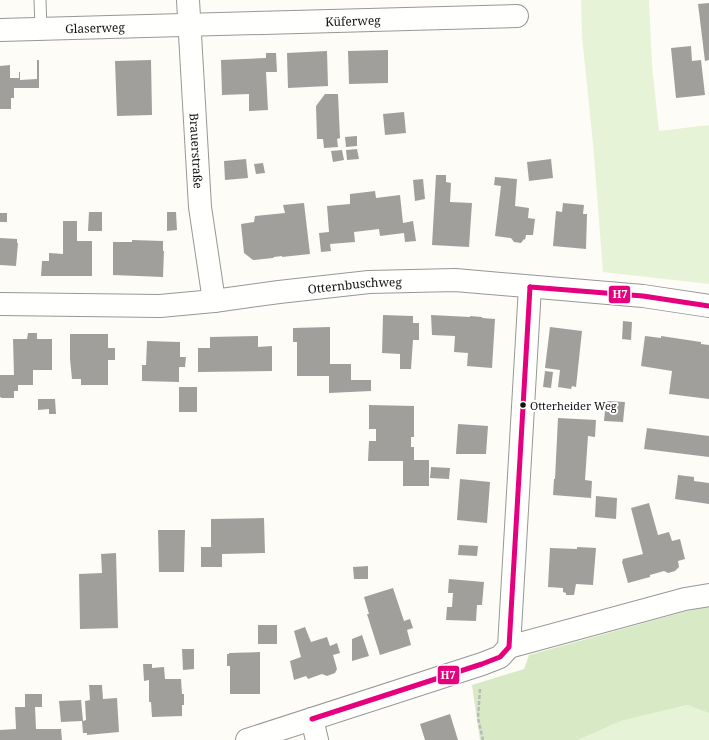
<svg xmlns="http://www.w3.org/2000/svg" width="709" height="740" font-family="'Noto Serif',serif">
<style>
.green{fill:#e7f3d7}
.forest{fill:#d8eac5}
.building{fill:#a19f9c}
.lines{fill:none;stroke-linecap:round;stroke-linejoin:round}
.service-casing{stroke:#979795;stroke-width:13}
.minor-casing{stroke:#979795;stroke-width:24}
.path{stroke:#b9b9b8;stroke-width:2.5;stroke-dasharray:4 2;stroke-linecap:butt}
.service{stroke:#fffffe;stroke-width:11}
.minor{stroke:#fffffe;stroke-width:22}
.bus-1-casing{stroke:#fff;stroke-width:8}
.bus-1{stroke:#e5007d;stroke-width:5}
.bus-dot{fill:#111;stroke:#fff;stroke-width:1.5}
.labels{text-anchor:middle;dominant-baseline:central;stroke-width:4;stroke-linejoin:round;paint-order:stroke}
.bus-label{font-size:11px;fill:#111;stroke:#fff;text-anchor:start}
.street-label{font-size:12px;fill:#111;stroke:#fff}
.line-badge{stroke:#fff;stroke-width:1.5}
.badge-label{font-size:11px;text-anchor:middle;font-weight:bold;fill:#fff}
</style>
<rect width="100%" height="100%" fill="#fdfcf7"/>
<g class="green">
<path d="M581,0H649L652,65L659,131L709,125V284L603,272L593,144L582,36Z"/>
<path d="M687,705L709,713V740H578L621,721Z"/>
</g>
<path class="forest" d="M709,605V713L687,705L621,721L578,740H480L472,685L524,669L529,655Z"/>
<g class="building">
<path d="M709,3V60L705,61L698,4Z"/>
<path d="M691,46L692,61L701,60L705,95L676,98L671,48Z"/>
<path d="M388,50V83L349,84L348,51Z"/>
<path d="M327,51L328,86L288,88L287,53Z"/>
<path d="M266,53H276L277,72H266L268,110L249,111V94L222,95L221,60L266,58Z"/>
<path d="M37,60H39V88H14V98H11V109H0V66L10,65V78H19V72H20V80L37,79Z"/>
<path d="M151,60L152,115L117,116L115,61Z"/>
<path d="M325,94H338L340,138L337,139L338,147L324,148L323,139H317L316,106Z"/>
<path d="M404,112L406,133L385,135L383,114Z"/>
<path d="M357,136V146L346,147L345,137Z"/>
<path d="M357,149L359,159L347,160L346,150Z"/>
<path d="M342,150L344,160L333,162L331,151Z"/>
<path d="M246,159L248,178L225,180L224,161Z"/>
<path d="M551,159L553,178L529,181L527,162Z"/>
<path d="M263,163L265,173L256,174L254,164Z"/>
<path d="M436,175H446V182L451,183L450,202L472,203L469,247L432,245Z"/>
<path d="M495,177L517,179L515,206L529,208L528,218L535,219L533,235H526L525,240L524,239L521,243L514,242L511,238L495,236L501,186L494,185Z"/>
<path d="M423,179L425,199L415,201L413,180Z"/>
<path d="M375,191L376,198L400,195L403,223L413,221L416,241L405,242L404,233L380,236L379,229L354,232L355,242L330,244L331,251L321,252L319,233L329,232L327,206L350,204V194Z"/>
<path d="M304,203L310,254L282,257V256L274,257L273,258L253,260L244,253L241,224L254,222L255,216L285,213L283,205Z"/>
<path d="M563,203L584,205L583,214H587L586,249L553,246L556,211L562,212Z"/>
<path d="M89,212H102V231H88Z"/>
<path d="M167,212H176L177,230L167,231Z"/>
<rect x="0" y="213" width="7" height="9"/>
<path d="M63,221H77V241H92V276H41L42,261H49V253L63,254Z"/>
<path d="M0,238L17,239V243H18L16,266L0,265Z"/>
<path d="M132,240L163,241V251H164L163,277L113,275V242H132Z"/>
<path d="M383,315L413,316V323H419V340H413L411,369H400V354L382,353Z"/>
<path d="M431,315L470,317V316L482,317V318L495,319L492,368L467,366L468,353L454,352L455,336L432,335Z"/>
<path d="M623,321L632,322L631,340L622,339Z"/>
<path d="M330,327V364H351V380H371V391L329,393V376H297V342H293V328Z"/>
<path d="M550,327L582,331L576,387L572,386L571,389L558,387L560,370L545,368Z"/>
<path d="M28,333H37V339H52V370H33V385H18V391H14V398H2L0,397V375H14L13,339H27Z"/>
<path d="M70,334H108V348H115V360H108V385H81V379H72L70,359Z"/>
<path d="M258,336V347L272,346V371L198,372V348H210V337Z"/>
<path d="M645,336L661,338V336L701,342V344L709,345V399L669,394L672,371L641,366Z"/>
<path d="M147,341L180,342V357H186L185,367H179V382L142,381V365H146Z"/>
<path d="M545,371L553,372L551,388L543,387Z"/>
<rect x="179" y="387" width="18" height="25"/>
<path d="M38,399H55L56,414H49V409L38,410Z"/>
<path d="M606,401L625,402L623,422L604,421Z"/>
<path d="M369,405L414,406V437H411V447H414V460H429V486H403V461H368L369,441H376V429H369Z"/>
<path d="M558,418L596,420L595,437L588,436L585,480L592,481L591,498L553,495L554,479H555Z"/>
<path d="M458,424L488,426L486,454H456Z"/>
<path d="M647,428L709,436V457L644,449Z"/>
<path d="M431,467L450,468L449,479L430,478Z"/>
<path d="M678,475L694,477V481L709,483V504L675,499Z"/>
<path d="M460,479L490,482L487,523L457,520Z"/>
<path d="M596,496L617,498L616,519L595,517Z"/>
<path d="M649,503L658,535L669,532L672,541L680,539L685,559L678,561L679,567L675,571L668,573L664,571L650,575V577L628,583L622,562L623,559L643,554L631,508Z"/>
<path d="M264,518L265,553L222,554V567H201V547H211V519Z"/>
<path d="M158,530H185L184,572H159Z"/>
<path d="M459,545L478,546L477,556L458,555Z"/>
<path d="M577,547L596,548L593,585L576,584L574,595H566V593L563,592V588L548,587L550,548L577,549Z"/>
<path d="M116,553L118,628L80,629L79,574L102,573L101,554Z"/>
<path d="M368,566V579H354L353,567Z"/>
<path d="M449,579L484,582L482,605H477L476,621L446,620L447,607H452L453,593H448Z"/>
<path d="M393,588L404,621L410,619L413,628L407,630L411,645L380,655L367,614H369L364,597Z"/>
<rect x="258" y="625" width="19" height="19"/>
<path d="M305,627L311,642L327,637L330,646L337,643L340,653L333,655L337,669L335,673L327,676L322,674L308,679L306,676L294,680L290,661L301,657L294,631Z"/>
<path d="M362,635L369,656L352,661V639Z"/>
<path d="M182,649H194V669L183,670Z"/>
<path d="M260,652V694H230V666H227V654H229V653Z"/>
<path d="M143,664H152V668L164,667L165,679H181L182,694H184V705H182V716L152,717L151,702H149V680L144,681Z"/>
<path d="M89,685H102L103,699L117,698L119,732L87,735V733H83L82,721L61,722L59,701L81,700L83,721L86,720L85,701L90,700Z"/>
<path d="M25,694H42V707H35L36,729H61L62,740H0V730L16,729L15,707H25Z"/>
<path d="M450,714L458,740H425L420,724Z"/>
</g>
<g class="lines">
<g class="service-casing">
<path id="service" d="M40,0L41,29"/>
</g>
<g class="minor-casing">
<g id="minor">
<path id="s1" d="M188,0L200,207L214,301"/>
<path id="s2" d="M0,30L517,16"/>
<path id="s3" d="M0,304L160,306L214,301L279,292L369,282L455,280L643,296L709,306"/>
<path d="M509,647L685,599L709,595"/>
<path d="M312,719L317,740"/>
<path d="M247,740L482,664L500,657L509,647L530,287"/>
</g>
</g>
<path class="path" d="M480,689L478,718L483,740"/>
<use href="#service" class="service"/>
<use href="#minor" class="minor"/>
<g class="bus-1-casing">
<g id="bus-1">
<path d="M530,287L643,296L709,306"/>
<path d="M312,719L482,664L500,657L509,647L530,287"/>
</g>
</g>
<use href="#bus-1" class="bus-1"/>
</g>
<circle class="bus-dot" cx="523" cy="405" r="3.5"/>
<g class="labels">
<g class="bus-label">
<text x="530" y="405">Otterheider Weg</text>
</g>
<g class="street-label">
<text stroke="none"><textPath href="#s2" startOffset="353">Küferweg</textPath></text>
<text stroke="none"><textPath href="#s2" startOffset="95">Glaserweg</textPath></text>
<text stroke="none"><textPath href="#s1" startOffset="151">Brauerstraße</textPath></text>
<text stroke="none"><textPath href="#s3" startOffset="356">Otternbuschweg</textPath></text>
</g>
</g>
<g class="line-badge">
<rect x="608" y="285" width="23" height="19" rx="4" fill="#e5007d"/>
<rect x="437" y="665" width="23" height="20" rx="4" fill="#e5007d"/>
</g>
<g class="badge-label">
<text x="620" y="298">H7</text>
<text x="448" y="679">H7</text>
</g>
</svg>
